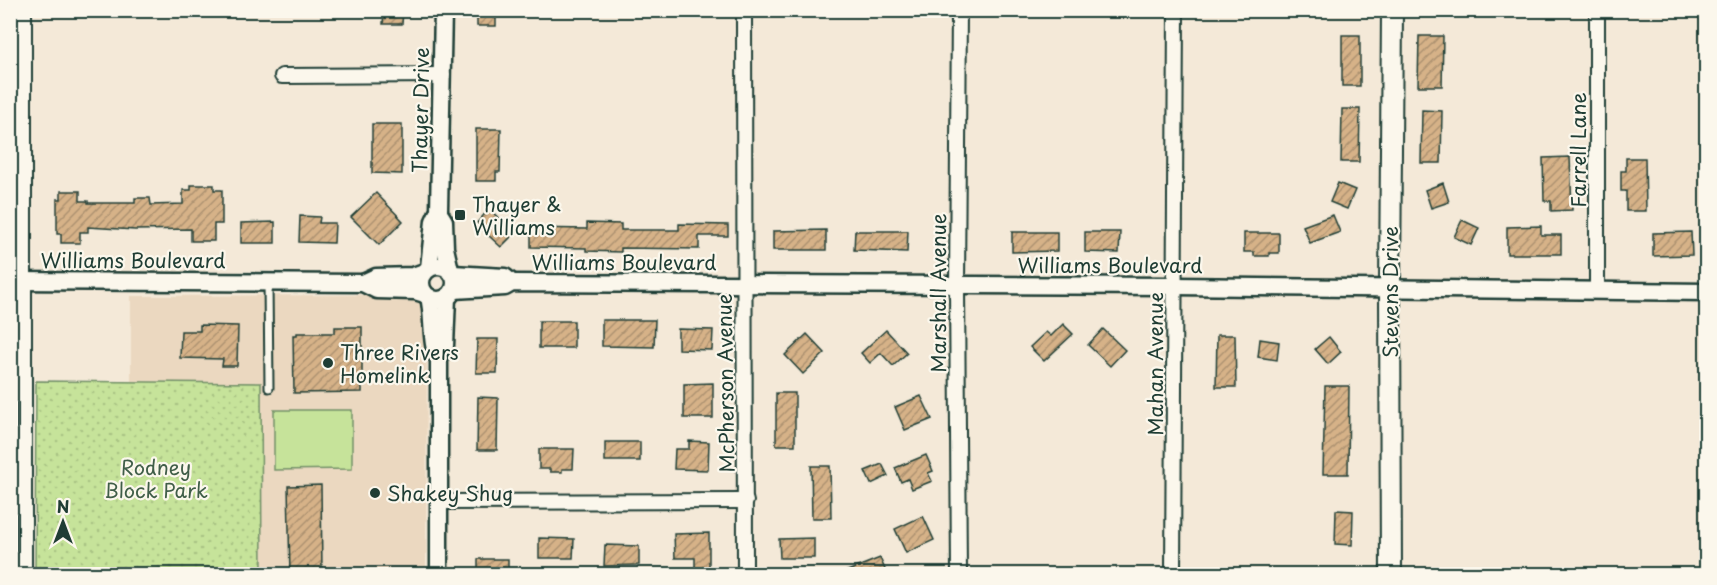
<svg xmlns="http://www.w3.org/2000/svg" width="1717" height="585" font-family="'Playpen Sans',sans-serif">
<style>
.built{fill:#ebd8c0}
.park{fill:url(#park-dots);stroke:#729067;stroke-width:1.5}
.pitch{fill:#c6e39a;stroke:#729067;stroke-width:1.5}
.building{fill:url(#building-hatch);stroke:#1f3d34;stroke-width:1.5}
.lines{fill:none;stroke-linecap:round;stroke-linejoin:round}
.service-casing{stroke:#1f3d34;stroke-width:11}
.minor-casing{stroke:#1f3d34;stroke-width:18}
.tertiary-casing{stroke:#1f3d34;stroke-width:21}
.secondary-casing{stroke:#1f3d34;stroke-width:24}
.service{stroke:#fbf7ec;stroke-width:7}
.minor{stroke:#fbf7ec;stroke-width:14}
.tertiary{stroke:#fbf7ec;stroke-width:16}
.secondary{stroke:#fbf7ec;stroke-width:20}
.poi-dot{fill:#1f3d34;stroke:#fbf7ec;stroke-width:2}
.labels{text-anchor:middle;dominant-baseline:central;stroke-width:4.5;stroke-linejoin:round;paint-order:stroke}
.street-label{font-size:20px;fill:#1f3d34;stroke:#fbf7ec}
.poi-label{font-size:20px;fill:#1f3d34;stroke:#fbf7ec;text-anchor:start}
.park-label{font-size:20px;fill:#405e48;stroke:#fbf7ec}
</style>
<defs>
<pattern id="park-dots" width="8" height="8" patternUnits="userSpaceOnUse" patternTransform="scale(1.5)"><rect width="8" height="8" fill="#c6e39a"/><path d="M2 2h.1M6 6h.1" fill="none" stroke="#aac485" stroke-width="1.8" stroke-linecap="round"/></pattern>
<pattern id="building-hatch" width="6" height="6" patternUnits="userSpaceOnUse" patternTransform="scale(1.5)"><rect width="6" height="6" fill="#d6b288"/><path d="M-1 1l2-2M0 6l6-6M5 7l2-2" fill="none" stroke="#ad9270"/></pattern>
</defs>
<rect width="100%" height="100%" fill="#f4e9d8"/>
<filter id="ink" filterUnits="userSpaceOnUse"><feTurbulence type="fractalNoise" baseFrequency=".0167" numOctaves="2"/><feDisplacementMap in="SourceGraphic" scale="12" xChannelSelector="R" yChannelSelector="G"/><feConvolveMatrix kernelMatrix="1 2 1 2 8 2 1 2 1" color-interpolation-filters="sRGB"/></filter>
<g filter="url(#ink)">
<path class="built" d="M376,295L424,298L427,341L426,574H262L261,383L131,382V296Z"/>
<path class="park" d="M36,381L261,383L262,574H35Z"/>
<path class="pitch" d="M274,410H352V469L274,470Z"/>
<g class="building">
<path d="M384,10H403L402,24H383Z"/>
<rect x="477" y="10" width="19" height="16"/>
<rect x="1342" y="35" width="18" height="51"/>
<path d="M1419,36H1443L1442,86H1418Z"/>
<path d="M1342,109H1360L1359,162H1341Z"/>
<path d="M1422,110L1442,111L1441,163H1421Z"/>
<path d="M372,124H402V174L372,173Z"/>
<path d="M476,129H501L500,172H496V181H476Z"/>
<path d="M1570,157L1572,210L1551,211V201H1544L1543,158Z"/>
<path d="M1626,158H1645L1646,211H1626V191H1621V171H1626Z"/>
<path d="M1338,183L1355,190L1347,209L1330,202Z"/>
<path d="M1443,183L1449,202L1431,208L1425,190Z"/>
<path d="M191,185H214V190H222V224H214V241H191V229L135,230L88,227V232H80V243H61V234H57V199H61V191H80V201H88V203H135V198H150L151,205L183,204V190H191Z"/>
<path d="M376,193L403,221L379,245L351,217Z"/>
<path d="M489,209L515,233L501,247L476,224Z"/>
<path d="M1333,215L1340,232L1310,243L1303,226Z"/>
<path d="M300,216L320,217L319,223H335L334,243L299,242Z"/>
<path d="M1462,220L1479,228L1471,245L1454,237Z"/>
<path d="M275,222V243H241V223Z"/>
<path d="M587,223L621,224V230H679V224L728,225V236H699V249L621,248V252L586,251V248L531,247V228L587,229Z"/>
<path d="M1541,226V235H1561V254H1507V227Z"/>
<path d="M826,230V250H773V231Z"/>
<path d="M855,231H908L907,252L854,250Z"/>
<path d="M1012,232H1057V251L1012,252Z"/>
<path d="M1085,232H1120L1119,253L1085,252Z"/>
<path d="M1691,232L1692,255L1653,256V233Z"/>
<path d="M1244,233H1279V253H1269V256H1254V252H1244Z"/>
<path d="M602,320H655L654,347L602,346Z"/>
<rect x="539" y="321" width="35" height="27"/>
<path d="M1063,324L1073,334L1044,361L1030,347L1046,332L1051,336Z"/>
<path d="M200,325L238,326L237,366H222L223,359L180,358L181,331H200Z"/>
<path d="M335,327H362V392L294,393L293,335H297V333H335Z"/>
<path d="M678,329L713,330L712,350L678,349Z"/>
<path d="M1103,329L1125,350L1110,366L1088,345Z"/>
<path d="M886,330L907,353L893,366L881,353L870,363L861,353Z"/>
<path d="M807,334L825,353L803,374L785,355Z"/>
<path d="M1217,335H1235L1236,387H1216Z"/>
<path d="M1329,337L1341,352L1328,364L1315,349Z"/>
<path d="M477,339H498L497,373H476Z"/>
<path d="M1260,339L1279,342L1277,360L1258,357Z"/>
<path d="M713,383V418H684V384Z"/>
<path d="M1325,386H1349L1348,474H1323Z"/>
<rect x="776" y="393" width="19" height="52"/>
<path d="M921,396L932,419L905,430L895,407Z"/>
<path d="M478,397L498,398L497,450H477Z"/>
<path d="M689,441L709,442L708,470L674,469L675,449H689Z"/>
<rect x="605" y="442" width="35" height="19"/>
<path d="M539,449H574L573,469H562V472H550V469H539Z"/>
<path d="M926,455L933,471L928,473L932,481L912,489L908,479L901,482L895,468Z"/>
<path d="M882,464L888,476L871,484L865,471Z"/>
<path d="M811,466H830L831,518H812Z"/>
<path d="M321,485L322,574H290L288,486Z"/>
<path d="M1336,510L1353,511L1352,545L1335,544Z"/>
<path d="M923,516L934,540L906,553L895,529Z"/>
<path d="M709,533V574H695V558H675L674,534Z"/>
<path d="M539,538L574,539L573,558H539Z"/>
<path d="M814,538V558H780L779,539Z"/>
<path d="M605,545L639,546V565L604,566Z"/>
<path d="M880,558L887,574H840Z"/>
<path d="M478,559H508V573L478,574Z"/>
</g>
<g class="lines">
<g class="service-casing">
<path id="service" d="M268,282L269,388"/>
</g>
<g class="minor-casing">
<g id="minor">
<path d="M744,10L745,574"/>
<path d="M959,10L957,286L959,574"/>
<path d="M282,76L443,75"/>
<path d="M1597,290V10"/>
<path d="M439,502L746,501"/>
<path d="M24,574V10"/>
<path d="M1173,574L1176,10"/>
</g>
</g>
<g class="tertiary-casing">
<g id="tertiary">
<path d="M441,216L444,221L445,248L450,270"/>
<circle cx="438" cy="283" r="17"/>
<path d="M429,268L434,221L439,210L443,10"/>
<path d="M453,274L505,277L512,283"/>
<path d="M10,281L363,283L377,290L415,291L425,294"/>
<path d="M363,283L376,277L413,276L424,272"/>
<path d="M454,290L505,287L512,283L1175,286L1706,292"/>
<path d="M429,297C434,316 430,344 439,360V574"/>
<path d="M445,346L447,297"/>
</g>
</g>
<g class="secondary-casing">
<path id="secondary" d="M1391,574L1390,289L1392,10"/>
</g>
<use href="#service" class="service"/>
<use href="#minor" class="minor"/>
<use href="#tertiary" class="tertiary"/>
<use href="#secondary" class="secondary"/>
</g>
</g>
<g class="poi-dot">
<rect x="454" y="209" width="12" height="12" rx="3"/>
<circle cx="328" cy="363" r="6"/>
<circle cx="375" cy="493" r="6"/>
</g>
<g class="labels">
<g class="street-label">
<text transform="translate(420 110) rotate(-89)">Thayer Drive</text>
<text transform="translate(1578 150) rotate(-90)">Farrell Lane</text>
<text x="133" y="260">Williams Boulevard</text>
<text x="624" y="262">Williams Boulevard</text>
<text x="1110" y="265">Williams Boulevard</text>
<text transform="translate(1390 292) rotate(-90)">Stevens Drive</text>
<text transform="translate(938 293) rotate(-90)">Marshall Avenue</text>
<text transform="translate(1155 364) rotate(-90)">Mahan Avenue</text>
<text transform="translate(725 383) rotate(-91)">McPherson Avenue</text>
</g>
<g class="poi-label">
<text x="472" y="204">Thayer &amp;<tspan x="472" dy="23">Williams</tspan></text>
<text x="340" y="352">Three Rivers<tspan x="340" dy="23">Homelink</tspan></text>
<text x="387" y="493">Shakey Shug</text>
</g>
<g class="park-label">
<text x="156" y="467">Rodney<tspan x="156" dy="23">Block Park</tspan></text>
</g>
</g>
<rect width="1717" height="585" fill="none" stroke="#fbf7ec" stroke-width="36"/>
<rect x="18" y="18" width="1681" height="549" fill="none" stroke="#1f3d34" stroke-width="2" filter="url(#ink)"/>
<g transform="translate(63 522)" stroke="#fbf7ec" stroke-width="4.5" paint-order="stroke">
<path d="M0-4.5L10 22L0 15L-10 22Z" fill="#1f3d34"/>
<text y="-9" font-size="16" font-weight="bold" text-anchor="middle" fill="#1f3d34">N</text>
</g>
</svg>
